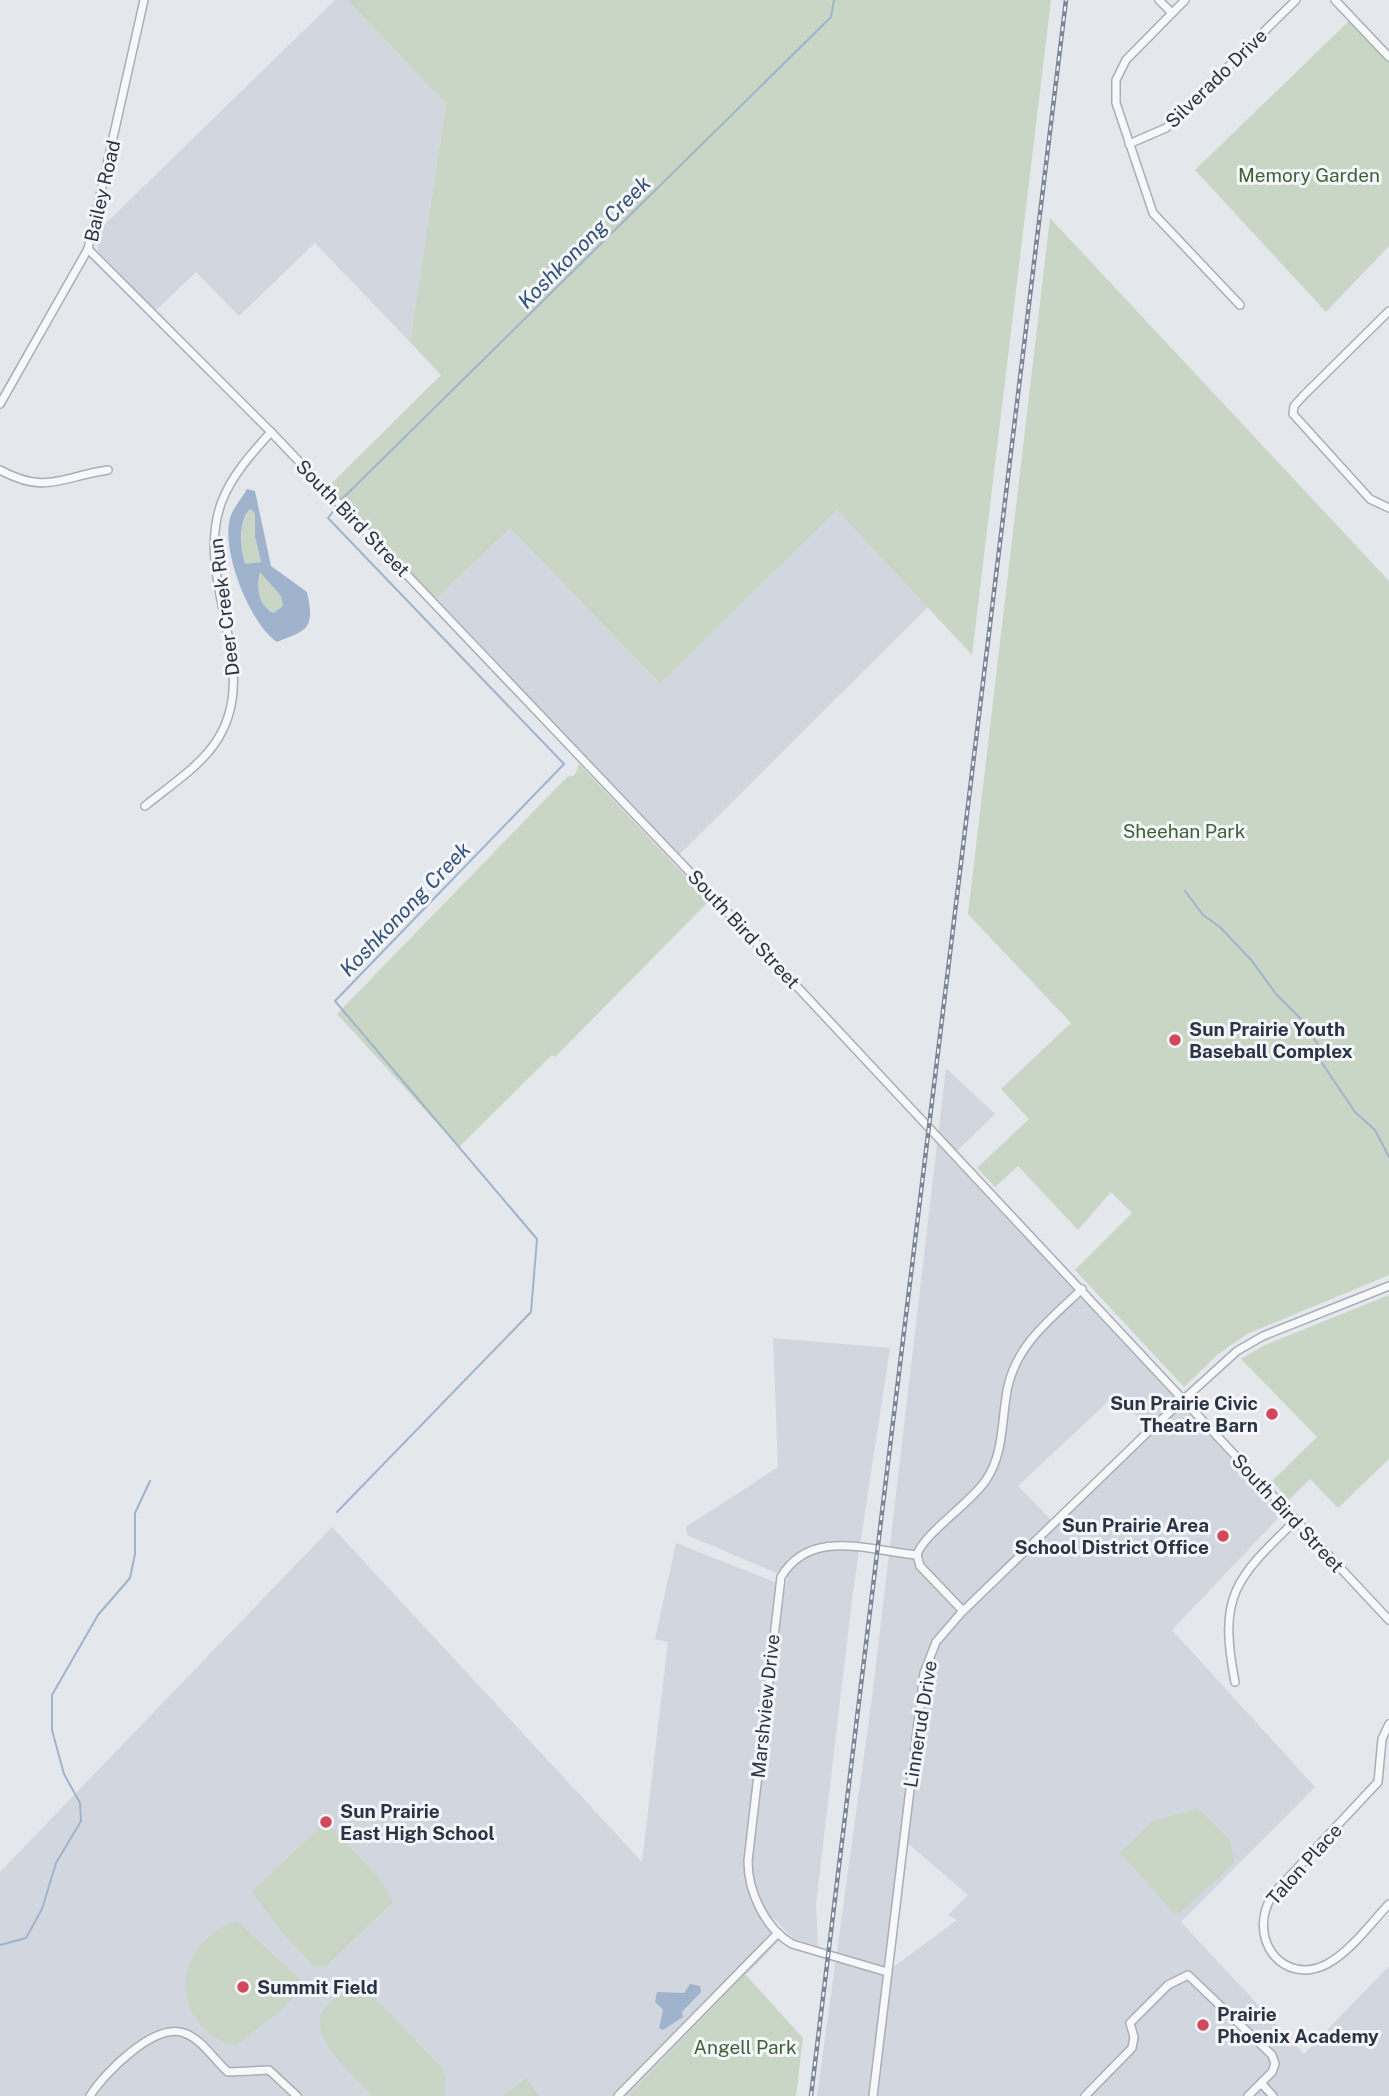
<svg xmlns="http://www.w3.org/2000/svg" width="1389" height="2096" font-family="'Public Sans',sans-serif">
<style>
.built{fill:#d2d6de;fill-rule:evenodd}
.green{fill:#c9d6c5}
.water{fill:#9fb4cc;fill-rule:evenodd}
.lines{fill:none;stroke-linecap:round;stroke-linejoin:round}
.stream{stroke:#9fb4cc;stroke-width:2}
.minor-casing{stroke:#a9aeb7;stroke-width:10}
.minor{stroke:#f7f8fa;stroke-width:7}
.rail-casing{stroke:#7d8696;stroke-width:4.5}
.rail{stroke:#f4f6f9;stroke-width:2;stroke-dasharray:5;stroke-linecap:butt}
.poi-dot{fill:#d1495b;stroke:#f4f6f9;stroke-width:2.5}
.labels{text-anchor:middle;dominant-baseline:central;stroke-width:6;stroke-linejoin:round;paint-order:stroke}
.street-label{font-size:19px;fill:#2b3445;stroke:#f4f6f9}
.park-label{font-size:19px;fill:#3f6138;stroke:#f4f6f9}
.poi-label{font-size:19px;font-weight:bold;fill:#2b3445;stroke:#f4f6f9;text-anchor:start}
.water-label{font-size:21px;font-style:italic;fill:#34527a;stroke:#f4f6f9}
</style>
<rect width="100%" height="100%" fill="#e4e7ec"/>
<g class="built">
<path d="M335,0H347L446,104L410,342L315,243L239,316L196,272L155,311L98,251L97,232Z"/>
<path d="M837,510L928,607L678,856L435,599L509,527L660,684Z"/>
<path d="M946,1068L995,1114L955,1153L1286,1510L1172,1630L1315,1787L1181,1922L1304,2054L1389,1966V2096H817L873,1690ZM1115,1395L1150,1430L1054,1523L1018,1486ZM904,1840L968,1895L948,1915L957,1920L888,1971Z"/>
<path d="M773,1338L890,1348L853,1591L816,1904L818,1946L794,1939L772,1917L765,1924L779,1941L628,2096H0V1872L332,1527L642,1862L668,1642L655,1639L676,1543L785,1586L788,1578L687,1535L686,1527L778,1467Z"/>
</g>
<g class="green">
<path d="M347,0H1051L972,655L837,510L660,684L510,528L435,599L328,487L441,375L410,342L446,104Z"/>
<path d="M1352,18L1389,57V246L1326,312L1195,170Z"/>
<path d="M1050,218L1389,581V1275L1247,1334L1217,1355L1184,1387L1075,1270L1132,1213L1111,1192L1078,1230L1018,1166L995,1187L977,1168L1029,1119L1001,1089L1071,1023L968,914Z"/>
<path d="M250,509L255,513V537L261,563L245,564C240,548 239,522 250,509Z"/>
<path d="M260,571L281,596L283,606L273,613C258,603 256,588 260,571Z"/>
<path d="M579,764L709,901L555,1057L552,1055L459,1147L337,1014L567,777L575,775Z"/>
<path d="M1389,1295V1459L1338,1508L1310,1479L1289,1500L1272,1481L1317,1437L1241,1359L1265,1345Z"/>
<path d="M1198,1808L1230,1840L1235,1862L1180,1913H1174L1120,1853L1151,1822Z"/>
<path d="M326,1821L381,1880L393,1902L326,1966H314L285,1936L252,1892Z"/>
<path d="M237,1921L300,1979V1991L274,2016L235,2046C227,2043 218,2040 211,2035C165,1998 186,1937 237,1921Z"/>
<path d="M745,1974L803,2038L796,2096H628Z"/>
<path d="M349,1993L362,1992L374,1997L442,2068L446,2080L444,2096H373C349,2071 282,2016 349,1993Z"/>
<path d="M526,2078L539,2096H504Z"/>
</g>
<g class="water">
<path d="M247,489L255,491L271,566L307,592C315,629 308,630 277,642C249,623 221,550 230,518C233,508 242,498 247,489ZM250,509L255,513V537L261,562L245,564C240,548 238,521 250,509ZM260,572L281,596L283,606L273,613C258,604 256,588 260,572Z"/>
<path d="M690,1984L700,1986L701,1992L682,2012L683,2017L663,2030L659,2028L663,2010L655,2002L657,1992L684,1993Z"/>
</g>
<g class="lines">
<g class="stream">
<path d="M343,498L831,17L834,0"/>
<path d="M335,509L328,518L564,764L335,1001L537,1239L531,1312L337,1512"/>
<path d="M1185,891L1203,915L1220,927L1252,961L1276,994L1302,1020L1317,1043L1320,1060L1355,1112L1375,1130L1389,1157"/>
<path d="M0,1945L26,1938L42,1909L56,1863L81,1821L80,1803L64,1774L52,1730V1695L98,1615L130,1578L135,1554V1513L150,1481"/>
</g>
<g class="minor-casing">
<g id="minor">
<path d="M1159,0L1172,13"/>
<path d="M1185,0L1126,60L1116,80V103L1153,213L1240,305"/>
<path d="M1335,0L1389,57"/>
<path d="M1129,144L1166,128L1296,0"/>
<path d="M88,249L271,432L704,887L1389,1620"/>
<path d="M1389,311L1304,395L1294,406L1293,414L1370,499L1389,508"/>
<path d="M0,404L88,249L144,0"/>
<path d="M0,470C47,495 60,477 108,470"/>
<path d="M145,806C169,786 203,765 219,737C262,665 192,579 222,501C232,475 252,453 271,432"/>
<path d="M917,1555C922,1535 972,1502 986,1480C1005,1452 1001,1418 1008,1386C1018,1343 1051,1319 1082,1289"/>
<path d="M917,1555L920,1566L963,1611"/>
<path d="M1235,1682C1218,1595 1235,1579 1296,1520"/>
<path d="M1389,1724L1382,1739L1378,1782L1273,1894C1245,1938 1283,1987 1327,1964C1350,1952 1371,1923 1389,1904"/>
<path d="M887,1972L792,1944C765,1928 748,1892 748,1861L781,1577C811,1527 870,1551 917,1555"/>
<path d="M1261,2083L1273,2096"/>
<path d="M90,2096C104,2073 155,2022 184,2033C202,2039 214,2060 228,2072L269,2070L297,2096"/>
<path d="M618,2096L778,1933"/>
<path d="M873,2096L924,1673L936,1642L961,1613L1150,1430L1237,1351L1263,1336L1389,1286"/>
<path d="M1085,2096L1132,2048L1134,2037L1130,2023L1168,1985L1188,1975L1272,2055L1275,2064L1272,2072L1248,2096"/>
</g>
</g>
<use href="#minor" class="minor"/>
<g class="rail-casing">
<path id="rail" d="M811,2096L1066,0"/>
</g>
<use href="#rail" class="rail"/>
</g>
<g class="poi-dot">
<circle cx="1175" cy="1040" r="7"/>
<circle cx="1272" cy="1414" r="7"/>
<circle cx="1223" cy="1536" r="7"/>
<circle cx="326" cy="1822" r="7"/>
<circle cx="243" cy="1987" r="7"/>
<circle cx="1203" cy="2025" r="7"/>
</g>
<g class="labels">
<g class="street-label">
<text transform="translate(1216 78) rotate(-44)">Silverado Drive</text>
<text transform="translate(102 191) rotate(-77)">Bailey Road</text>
<text transform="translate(353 518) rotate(46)">South Bird Street</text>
<text transform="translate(224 607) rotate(-97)">Deer Creek Run</text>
<text transform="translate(744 929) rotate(47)">South Bird Street</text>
<text transform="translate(1288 1513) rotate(47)">South Bird Street</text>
<text transform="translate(765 1706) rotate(-84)">Marshview Drive</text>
<text transform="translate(920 1724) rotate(-81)">Linnerud Drive</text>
<text transform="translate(1304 1864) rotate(-48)">Talon Place</text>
</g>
<g class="park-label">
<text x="1309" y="175">Memory Garden</text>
<text x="1184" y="831">Sheehan Park</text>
<text x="745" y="2047">Angell Park</text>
</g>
<g class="poi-label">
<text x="1189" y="1029">Sun Prairie Youth<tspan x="1189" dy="22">Baseball Complex</tspan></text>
<text x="1258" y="1403" text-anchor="end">Sun Prairie Civic<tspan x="1258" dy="22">Theatre Barn</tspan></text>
<text x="1209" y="1525" text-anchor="end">Sun Prairie Area<tspan x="1209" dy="22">School District Office</tspan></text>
<text x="340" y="1811">Sun Prairie<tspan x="340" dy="22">East High School</tspan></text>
<text x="257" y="1987">Summit Field</text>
<text x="1217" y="2014">Prairie<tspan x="1217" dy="22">Phoenix Academy</tspan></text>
</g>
<g class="water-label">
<text transform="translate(584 242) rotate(-45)">Koshkonong Creek</text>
<text transform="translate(405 909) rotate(-46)">Koshkonong Creek</text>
</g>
</g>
</svg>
